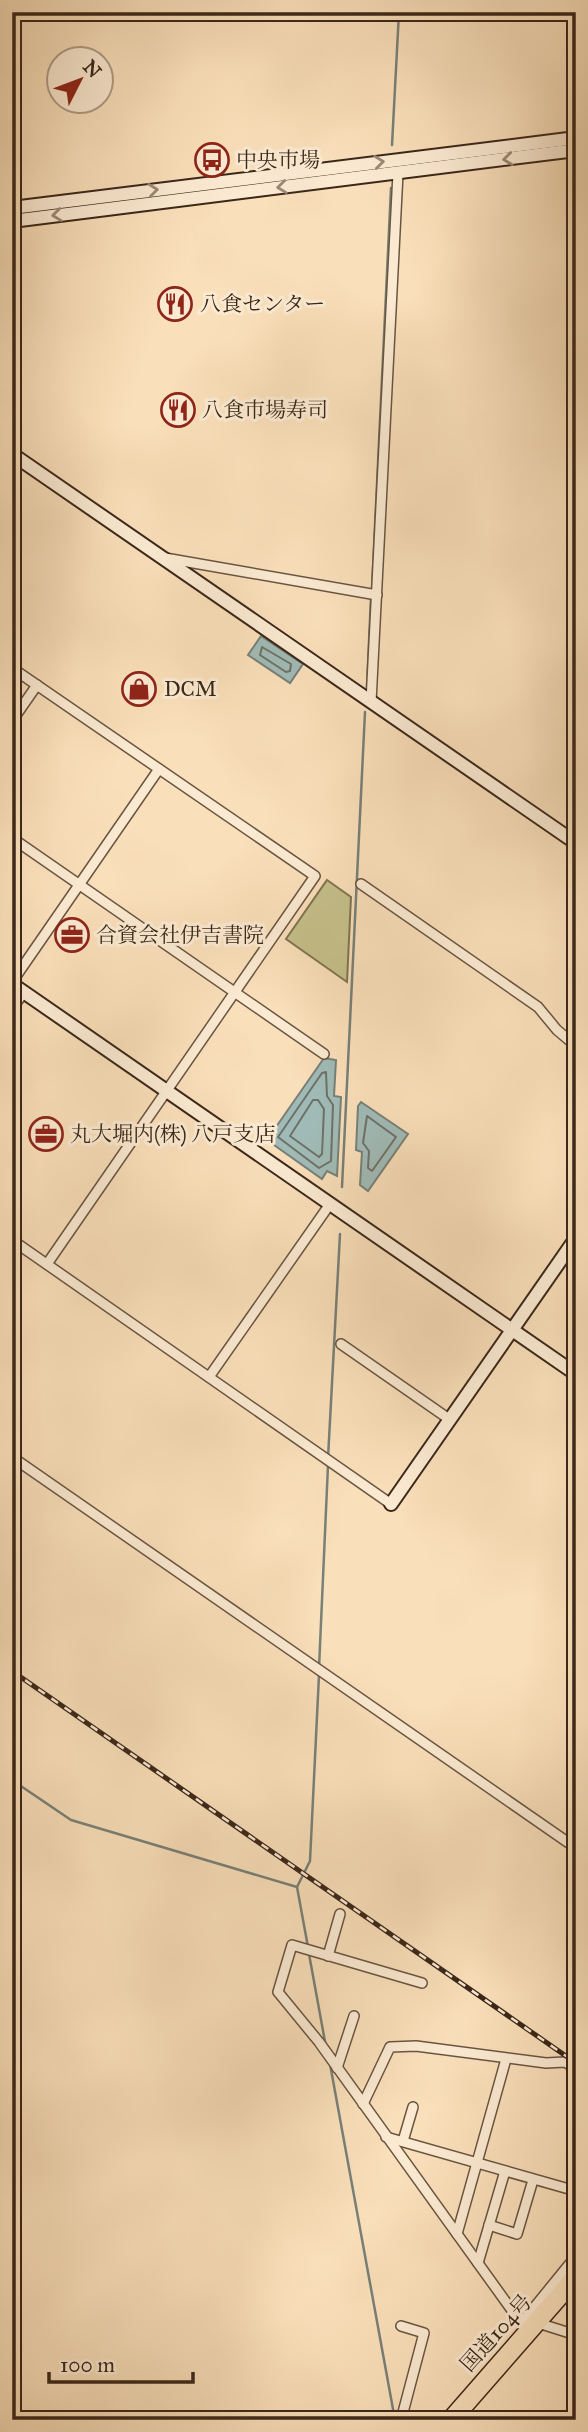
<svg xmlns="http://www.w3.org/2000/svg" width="588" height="2432" font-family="'IM FELL Great Primer','Noto Serif JP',serif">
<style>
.green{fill:#c5c08b;stroke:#807452;stroke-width:2}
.water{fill:#a0bbb7;stroke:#788078;stroke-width:2}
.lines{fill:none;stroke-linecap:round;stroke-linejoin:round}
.shore{stroke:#6e7168;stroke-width:2}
.stream{stroke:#788078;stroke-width:2.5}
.street-casing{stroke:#6a5541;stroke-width:12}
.secondary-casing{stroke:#3b2719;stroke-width:16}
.highway-casing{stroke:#3b2719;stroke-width:21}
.street{stroke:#fbead2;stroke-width:9}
.secondary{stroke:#fbead2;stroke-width:12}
.highway{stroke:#f9dfba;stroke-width:18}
.rail-casing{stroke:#3b2719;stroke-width:5}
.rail{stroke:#fbead2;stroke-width:2.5;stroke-dasharray:8;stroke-linecap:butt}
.oneway{stroke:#9b8876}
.labels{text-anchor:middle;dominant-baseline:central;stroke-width:6;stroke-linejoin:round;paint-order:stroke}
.poi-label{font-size:21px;fill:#3b2719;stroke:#fbead2;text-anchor:start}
.street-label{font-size:21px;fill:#3b2719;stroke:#fbead2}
</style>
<rect width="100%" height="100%" fill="#f9dfba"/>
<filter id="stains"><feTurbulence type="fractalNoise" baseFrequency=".00286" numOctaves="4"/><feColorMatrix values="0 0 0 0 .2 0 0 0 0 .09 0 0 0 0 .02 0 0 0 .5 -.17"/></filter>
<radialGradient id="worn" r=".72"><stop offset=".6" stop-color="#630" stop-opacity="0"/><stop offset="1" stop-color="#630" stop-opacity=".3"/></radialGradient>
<path class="green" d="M327,880L351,897L347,982L286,939Z"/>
<g class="water">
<path d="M261,636L303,664L290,683L248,655Z"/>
<path d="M324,1058L336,1060L334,1096L341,1097L337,1176L327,1171L322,1179L267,1140Z"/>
<path d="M361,1102L408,1134L368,1191L360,1185L362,1152L356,1150L358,1106Z"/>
</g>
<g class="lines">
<g class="shore">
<path d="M262,647L291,664L290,671L286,672L260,655Z"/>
<path d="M326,1072L327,1096L333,1105L331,1161L319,1168L278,1137L322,1073Z"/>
<path d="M313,1100H318L324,1109L322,1154L319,1157L290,1136Z"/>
<path d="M367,1116L396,1137L372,1171L368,1168L369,1151L363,1143Z"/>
</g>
<g class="stream">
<path d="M392,145L399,12"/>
<path d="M372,590L391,188"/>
<path d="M367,687L371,597"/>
<path d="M342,1187L365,712"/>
<path d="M328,1458L340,1234"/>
<path d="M319,1668L328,1465"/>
<path d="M12,1780L71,1820L297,1887"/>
<path d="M308,1947L297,1887L310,1861L319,1675"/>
<path d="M309,1954L326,2047"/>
<path d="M330,2064L395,2420"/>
</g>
<g class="street-casing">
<g id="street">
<path d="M165,558L377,595"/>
<path d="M12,668L315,876L47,1264"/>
<path d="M371,702L398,173"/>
<path d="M12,721L37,685"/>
<path d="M12,838L324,1054"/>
<path d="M361,884L538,1007L557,1030L576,1046"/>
<path d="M12,982L159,769"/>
<path d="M12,1009L24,992"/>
<path d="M12,1240L391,1504"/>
<path d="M341,1344L449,1419"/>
<path d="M209,1377L330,1204"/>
<path d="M12,1457L576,1848"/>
<path d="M328,1956L340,1914"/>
<path d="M422,1983L292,1945L278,1992L319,2042L516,2316L576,2335"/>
<path d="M337,2068L354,2016"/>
<path d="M363,2104L390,2047L416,2046L546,2063L565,2062L576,2069"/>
<path d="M386,2137L576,2191"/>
<path d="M403,2141L413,2107"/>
<path d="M489,2225L517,2234L533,2180"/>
<path d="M457,2234L506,2059"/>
<path d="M478,2263L505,2171"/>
<path d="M524,2320L576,2256"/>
<path d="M401,2326L424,2333L401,2420"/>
</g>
</g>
<g class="secondary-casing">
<g id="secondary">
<path d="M12,208L576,138"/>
<path d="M12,221L576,150"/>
<path d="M12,454L576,843"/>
<path d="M12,984L576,1374"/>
<path d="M391,1504L576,1238"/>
</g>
</g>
<g class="highway-casing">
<path id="highway" d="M451,2420L576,2277"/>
</g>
<use href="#street" class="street"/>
<use href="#secondary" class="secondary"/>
<use href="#highway" class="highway"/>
<g class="rail-casing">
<path id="rail" d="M12,1671L576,2063"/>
</g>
<use href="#rail" class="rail"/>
</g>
<defs><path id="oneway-chevron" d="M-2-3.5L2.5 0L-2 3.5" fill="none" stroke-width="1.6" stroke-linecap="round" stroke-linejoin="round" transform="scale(1.75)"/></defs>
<g class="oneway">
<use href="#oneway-chevron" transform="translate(508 159) rotate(173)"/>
<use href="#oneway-chevron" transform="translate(379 162) rotate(-7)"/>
<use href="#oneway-chevron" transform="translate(282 187) rotate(173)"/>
<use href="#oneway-chevron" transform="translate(153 190) rotate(-7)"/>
<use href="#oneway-chevron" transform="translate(57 215) rotate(173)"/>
</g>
<defs>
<g id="bus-ring" transform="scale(1.75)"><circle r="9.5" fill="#fbead2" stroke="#8f2418" stroke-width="1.5"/><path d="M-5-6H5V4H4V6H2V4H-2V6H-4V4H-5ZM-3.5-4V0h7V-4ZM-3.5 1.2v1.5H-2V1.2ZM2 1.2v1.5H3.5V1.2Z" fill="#8f2418"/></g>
<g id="restaurant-ring" transform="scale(1.75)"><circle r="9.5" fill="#fbead2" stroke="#8f2418" stroke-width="1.5"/><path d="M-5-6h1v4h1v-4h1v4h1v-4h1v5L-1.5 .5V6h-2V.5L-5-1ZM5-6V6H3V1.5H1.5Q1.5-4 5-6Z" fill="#8f2418"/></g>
<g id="shop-ring" transform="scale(1.75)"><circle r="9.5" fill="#fbead2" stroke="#8f2418" stroke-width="1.5"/><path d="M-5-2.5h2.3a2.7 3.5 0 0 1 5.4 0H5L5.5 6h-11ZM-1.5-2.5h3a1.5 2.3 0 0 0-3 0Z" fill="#8f2418"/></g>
<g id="office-ring" transform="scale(1.75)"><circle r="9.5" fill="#fbead2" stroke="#8f2418" stroke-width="1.5"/><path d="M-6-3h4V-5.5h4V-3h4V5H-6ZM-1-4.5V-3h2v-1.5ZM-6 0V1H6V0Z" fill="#8f2418"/></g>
</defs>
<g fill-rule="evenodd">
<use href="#bus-ring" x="212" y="160"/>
<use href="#restaurant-ring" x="175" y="304"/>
<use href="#restaurant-ring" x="178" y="410"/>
<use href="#shop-ring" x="139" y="689"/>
<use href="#office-ring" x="72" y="935"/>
<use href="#office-ring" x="46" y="1134"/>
</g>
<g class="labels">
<g class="poi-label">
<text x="236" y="160">中央市場</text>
<text x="200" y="304">八食センター</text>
<text x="202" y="410">八食市場寿司</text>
<text x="164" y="689">DCM</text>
<text x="96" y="935">合資会社伊吉書院</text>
<text x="70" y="1134">丸大堀内(株) 八戸支店</text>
</g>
<g class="street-label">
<text transform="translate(496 2333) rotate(-48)">国道104号</text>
</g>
</g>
<rect width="588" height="2432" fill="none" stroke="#f9dfba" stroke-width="42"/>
<rect x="14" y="14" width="560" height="2404" fill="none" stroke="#3b2719" stroke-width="3.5"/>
<rect x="21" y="21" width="546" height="2390" fill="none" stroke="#3b2719" stroke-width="2"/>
<g transform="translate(80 80) rotate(48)"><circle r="33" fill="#fbead2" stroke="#ae9c88" stroke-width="2"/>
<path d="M0-5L12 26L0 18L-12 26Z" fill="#8f2418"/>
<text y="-10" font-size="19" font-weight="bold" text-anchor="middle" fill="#3b2719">N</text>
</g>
<path d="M49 2372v10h144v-10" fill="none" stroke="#3b2719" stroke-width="3.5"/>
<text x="60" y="2372" font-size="21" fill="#3b2719" stroke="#fbead2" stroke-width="5" paint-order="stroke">100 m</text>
<rect width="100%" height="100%" filter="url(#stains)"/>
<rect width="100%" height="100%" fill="url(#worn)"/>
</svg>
